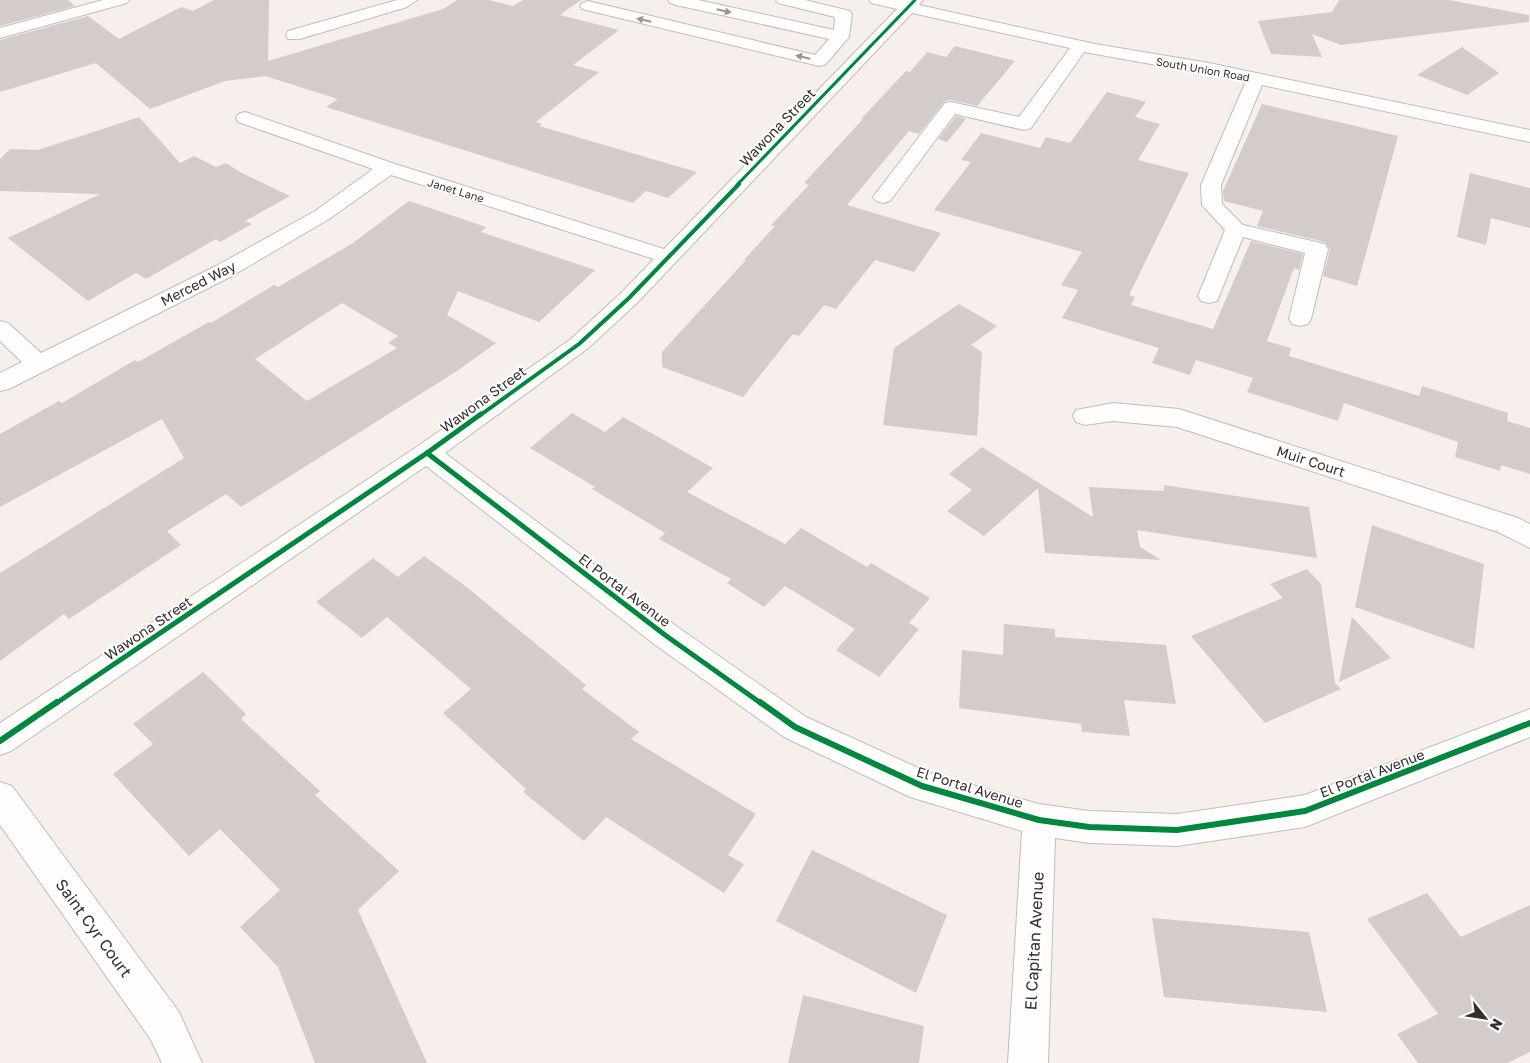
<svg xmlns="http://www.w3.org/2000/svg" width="1530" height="1063" font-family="'Golos Text',sans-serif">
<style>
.building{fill:#d3ccca;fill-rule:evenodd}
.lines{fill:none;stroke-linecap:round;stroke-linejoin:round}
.minor-casing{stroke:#c2bcba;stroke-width:2}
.minor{fill:#fefdfc;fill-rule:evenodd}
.cycleway-far3-casing{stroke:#fff;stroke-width:5}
.cycleway-far2-casing{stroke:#fff;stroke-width:6}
.cycleway-far1-casing{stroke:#fff;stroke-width:8}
.cycleway-casing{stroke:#fff;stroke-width:9}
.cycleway-far3{stroke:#00873e;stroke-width:3}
.cycleway-far2{stroke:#00873e;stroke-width:4}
.cycleway-far1{stroke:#00873e;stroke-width:5}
.cycleway{stroke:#00873e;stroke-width:6}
.oneway{fill:#999694}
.labels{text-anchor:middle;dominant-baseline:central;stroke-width:4;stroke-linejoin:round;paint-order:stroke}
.far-street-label{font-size:11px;fill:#342e2d;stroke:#fff}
.street-label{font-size:14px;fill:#342e2d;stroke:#fff}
.near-street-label{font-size:16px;fill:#342e2d;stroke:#fff}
</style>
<rect width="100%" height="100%" fill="#f7efec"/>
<g class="building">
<path d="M0,0H68L75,6L0,26Z"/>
<path d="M214,0H269L268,61L443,9L457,0H489L513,6L523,0H581L560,15L619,30L573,65L599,72L536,122L542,124L539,126L697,172L668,198L646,191L633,203L326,107L338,99L265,76L225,81L150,109L96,63L0,92V40L88,16L119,39L181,7L193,11Z"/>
<path d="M1339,0H1449L1529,15V22L1341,45L1312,34L1322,57L1271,54L1258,21L1332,12Z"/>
<path d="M955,46L1015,61L977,106L951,100L945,101L919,134L909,131L847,205L941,233L914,272L875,260L836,309L824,305L799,336L793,334L743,397L662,367V352L746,260H744L775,226L771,225L809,185L804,183L863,119H861L906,71L910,72L927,52L946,57Z"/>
<path d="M1462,47L1499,73L1467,95L1417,75Z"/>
<path d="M1107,92L1146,102L1135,117L1160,124L1138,160L1189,173L1129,295L1135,297L1131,305L1213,329L1251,241L1303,254L1299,270L1294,268L1267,341L1291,348L1289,356L1419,396L1422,386L1508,413L1507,421L1530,428V474L1501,465L1500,471L1455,457L1458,442L1344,403L1338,421L1247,392L1253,378L1196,360L1190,375L1152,363L1159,348L1062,318L1078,290L1061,285L1082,252L934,210L971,162L961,160L981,133L1040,148L1046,137L1070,143Z"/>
<path d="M1262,104L1398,136L1357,286L1323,276L1330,249L1325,242L1257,226L1263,211L1224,201L1223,191Z"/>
<path d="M956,116L966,119L947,142L938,139Z"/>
<path d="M139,117L180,163L194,156L216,167L226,163L240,172L290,196L245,221L252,224L220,242L216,239L146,279L136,273L88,301L8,238L100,194L0,191V159L10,149L38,150Z"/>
<path d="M1470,173L1530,188V228L1491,218L1486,245L1457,237Z"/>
<path d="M409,201L486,227L481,232L595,270L539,322L458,291L447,315L496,343L457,371L241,507L226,494L167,531L181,545L69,619L64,614L0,661V573L184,458L162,419L0,507V434L59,401L62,403L135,360L138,362L209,322L211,323L274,285L278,287L353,243ZM342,303L398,336L388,343L397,348L307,401L255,359Z"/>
<path d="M959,304L997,326L971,345L982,352L977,436L883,425L894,348Z"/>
<path d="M572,413L605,432L623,417L713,468L687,492L785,544L801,528L867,567L871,563L930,598L909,623L919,629L879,677L836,650L855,629L785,586L764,607L727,583L731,579L659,539L665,533L592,489L595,487L530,448Z"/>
<path d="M982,447L1093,517L1089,487L1164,491V485L1309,507L1317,558L1137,530L1140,547L1161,560L1045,553L1038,488L984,536L947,511L972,490L949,474Z"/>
<path d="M1372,525L1484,564L1474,649L1355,607Z"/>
<path d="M424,556L464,585L586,685L582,689L639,732L631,739L756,814L728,855L744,864L724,893L606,817L584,841L523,792L526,789L443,713L471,689L387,617L362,638L316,602L373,558L398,577Z"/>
<path d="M1307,569L1321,584L1335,683L1341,689L1265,723L1191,636L1283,598L1270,584Z"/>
<path d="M1352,617L1391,658L1339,682Z"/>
<path d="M1004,624L1055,629V637L1166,645L1176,704L1124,700L1130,736L1082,732L1081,724L959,708L962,650L1003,655Z"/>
<path d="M203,672L246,714L241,719L320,791L315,795L399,871L358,910L427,1063H315L278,967L240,927L280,890L220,829L189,856L113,774L153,744L133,724Z"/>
<path d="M812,850L947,915L916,993L776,921Z"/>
<path d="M1427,893L1461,937L1530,905V1052L1507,1063H1418L1397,1034L1438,1014L1367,919Z"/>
<path d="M1152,918L1309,932L1327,1012L1164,997Z"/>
<path d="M803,995L924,1026L919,1063H788Z"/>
</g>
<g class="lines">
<g class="minor-casing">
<g id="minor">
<path d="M103,0H129L127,3L0,38V28Z"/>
<path d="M397,0H417L407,7L300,39H288L286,35L288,31Z"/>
<path d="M668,0H698L834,30L835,17L778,3L776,0H805L850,11L852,14L849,37L825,65L819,66L582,9L580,6L582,3L588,1L815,55L829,39L676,5L670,3Z"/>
<path d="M869,0H923L919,5L1095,44L1209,63L1530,130V142L1262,85L1221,185L1222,204L1243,225L1325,244L1328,249L1311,319L1308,324L1300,326L1292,324L1289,319L1305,253L1243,237L1217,301L1209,303L1201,301L1198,296L1225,230L1202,205L1201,185L1246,81L1084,52L1031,128L1024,130L955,114L890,201L883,203L876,201L873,197L876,193L945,103L951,102L1019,117L1070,48L912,13L637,303L587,349L445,453L676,626L806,717L927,772L1039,804L1089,811L1177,814L1305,795L1530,709V737L1305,827L1177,846L1089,843L1055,838L1048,1063H1008L1022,831L910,797L784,737L654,644L426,466L11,751L0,755V723L418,446L571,339L621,293L654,259L391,175L329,219L232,276L9,389L0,391V373L22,362L0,341V321L8,323L41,353L216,266L315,211L373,169L238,122L236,118L238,114L245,112L395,164L664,249L897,9L871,3Z"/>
<path d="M1113,403L1179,409L1518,518L1530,524V548L1498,532L1177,427L1113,421L1085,425L1076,422L1073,416L1076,410Z"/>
<path d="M0,782L12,786L179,1012L202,1063H162L151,1040L0,825Z"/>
</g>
</g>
<use href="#minor" class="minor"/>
<g class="cycleway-far3-casing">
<path id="cycleway-far3" d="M737,185L915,0"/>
</g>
<g class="cycleway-far2-casing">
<path id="cycleway-far2" d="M479,416L579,344L629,298L739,184"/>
</g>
<g class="cycleway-far1-casing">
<g id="cycleway-far1">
<path d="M427,453L665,635L762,704"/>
<path d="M55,704L427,453L481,414"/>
</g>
</g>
<g class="cycleway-casing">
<g id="cycleway">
<path d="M760,702L795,727L922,786L1039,820L1089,827L1177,830L1305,811L1530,723"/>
<path d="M0,741L57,702"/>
</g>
</g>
<use href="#cycleway-far3" class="cycleway-far3"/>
<use href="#cycleway-far2" class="cycleway-far2"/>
<use href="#cycleway-far1" class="cycleway-far1"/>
<use href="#cycleway" class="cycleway"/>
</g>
<defs><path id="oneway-solid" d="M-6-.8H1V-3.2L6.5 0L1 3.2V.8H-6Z" transform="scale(1.25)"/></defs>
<g class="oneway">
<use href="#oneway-solid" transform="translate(724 11) rotate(13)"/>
<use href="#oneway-solid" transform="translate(644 20) rotate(-167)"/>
<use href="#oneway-solid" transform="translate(803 57) rotate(-167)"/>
</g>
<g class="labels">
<g class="far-street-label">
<text transform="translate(1203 69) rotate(10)">South Union Road</text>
<text transform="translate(456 190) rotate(17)">Janet Lane</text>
</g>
<g class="street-label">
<text transform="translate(777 127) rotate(-46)">Wawona Street</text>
<text transform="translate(198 283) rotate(-27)">Merced Way</text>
<text transform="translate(483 399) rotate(-36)">Wawona Street</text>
<text transform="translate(1311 461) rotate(18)">Muir Court</text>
<text transform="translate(625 590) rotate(37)">El Portal Avenue</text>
<text transform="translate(148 628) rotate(-34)">Wawona Street</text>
<text transform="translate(1372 773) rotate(-21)">El Portal Avenue</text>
<text transform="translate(970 787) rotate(17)">El Portal Avenue</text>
</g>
<g class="near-street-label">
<text transform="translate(94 928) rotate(54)">Saint Cyr Court</text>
<text transform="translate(1034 941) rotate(-87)">El Capitan Avenue</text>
</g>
</g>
<g transform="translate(1485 1018) rotate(120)" stroke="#ffffff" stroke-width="4" paint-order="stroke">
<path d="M0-4L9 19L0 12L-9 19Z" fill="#342e2d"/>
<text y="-8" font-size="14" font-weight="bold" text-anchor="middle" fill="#342e2d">N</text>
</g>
</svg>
